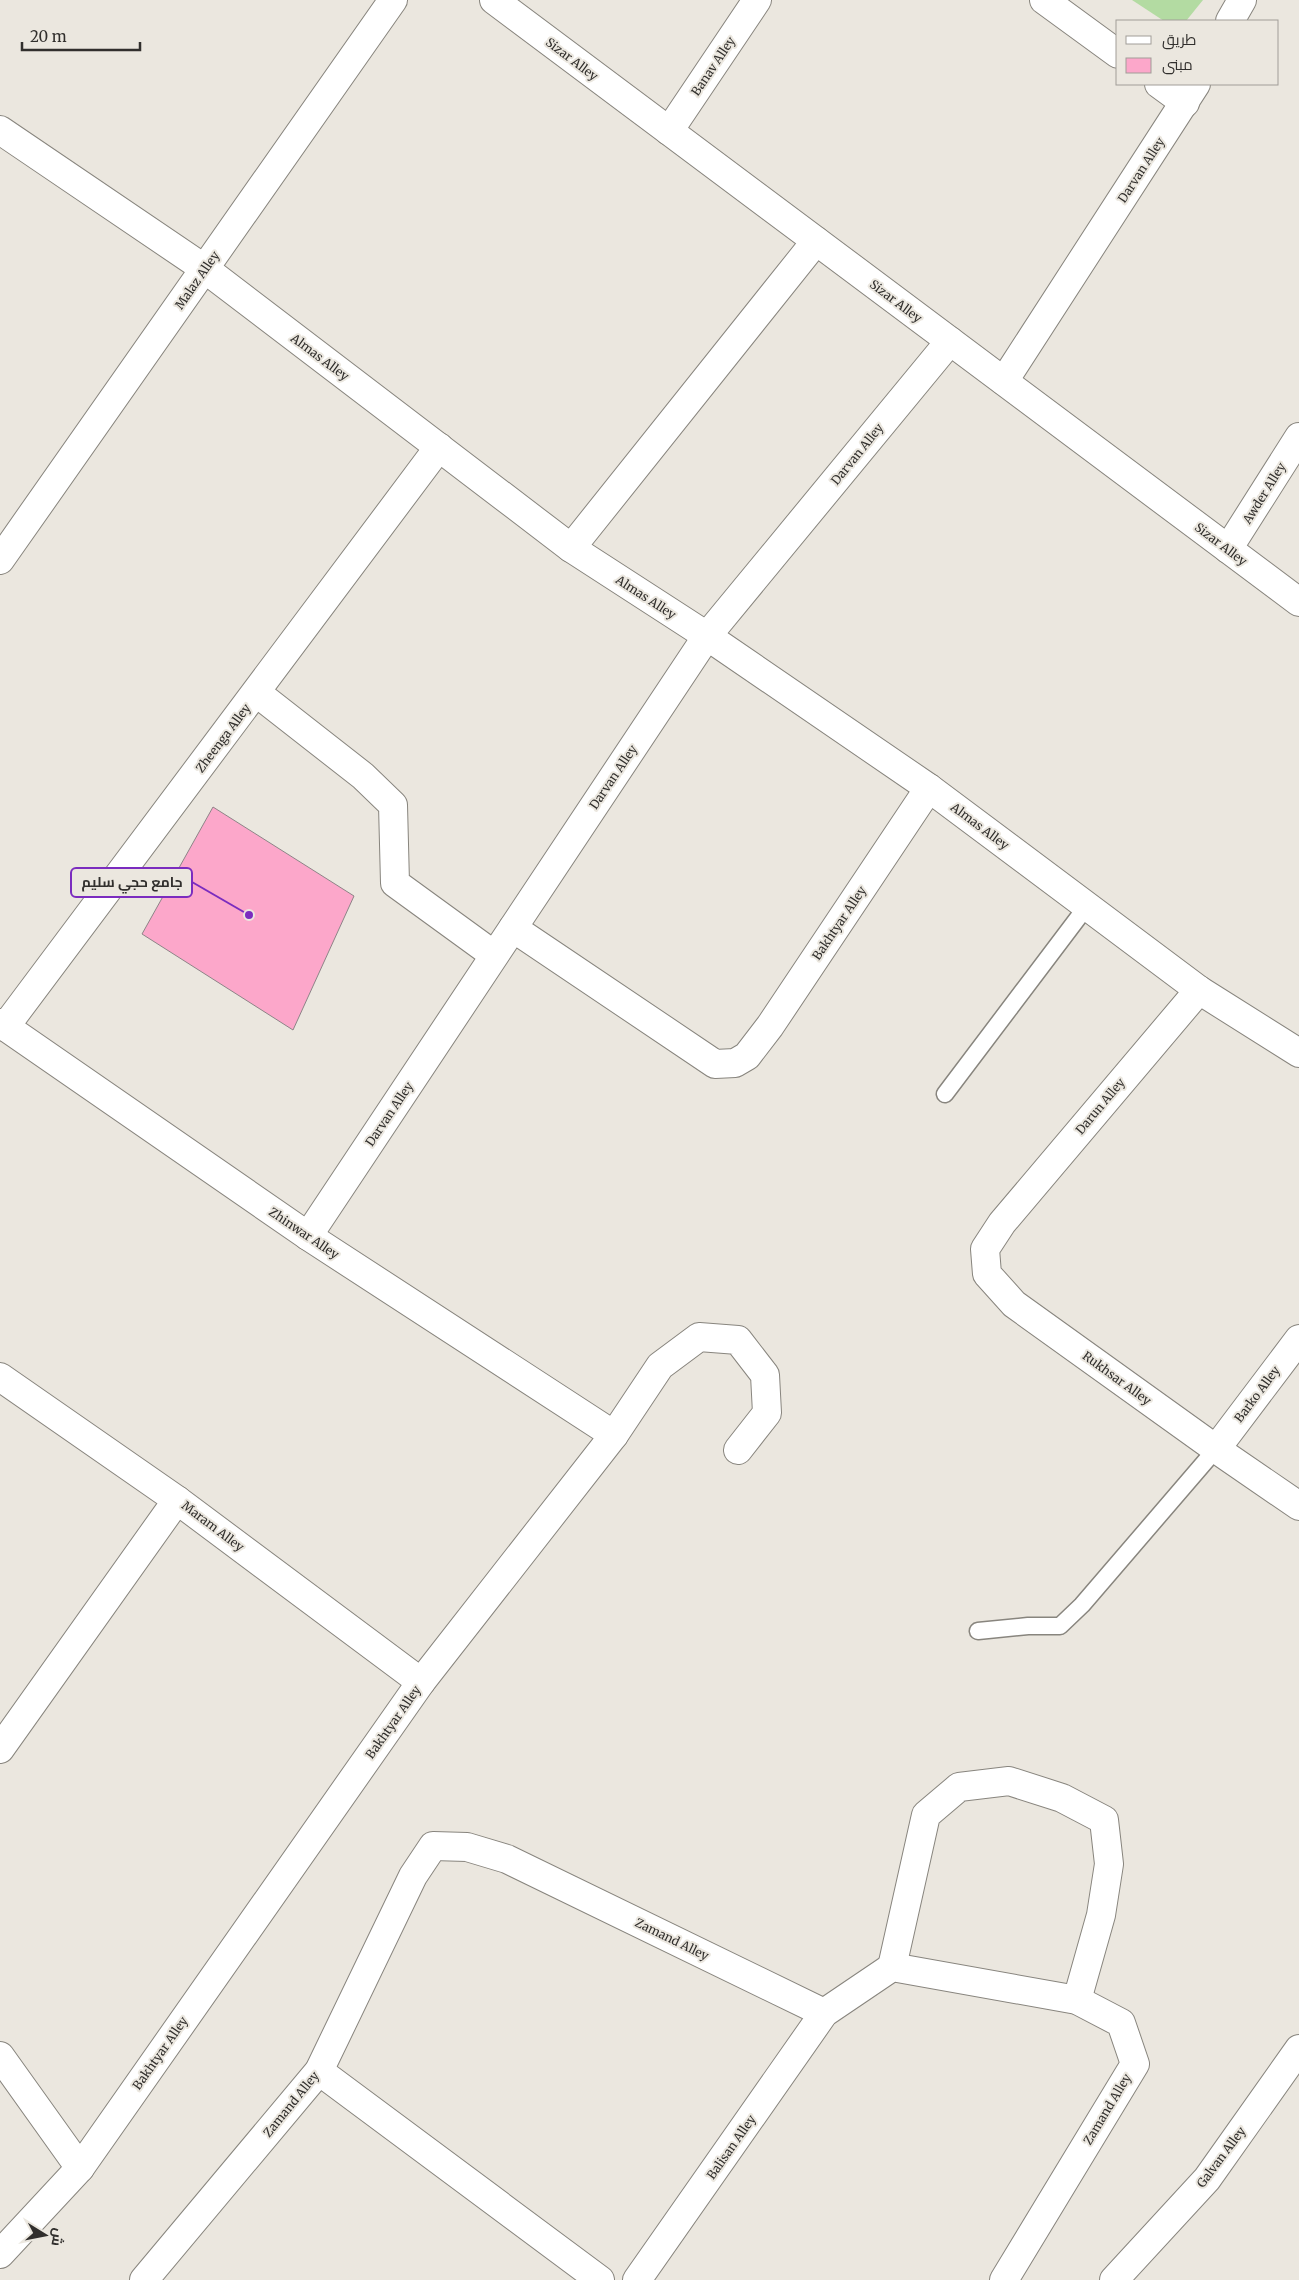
<svg xmlns="http://www.w3.org/2000/svg" width="1299" height="2280" font-family="Merriweather,Cairo,serif">
<style>
.green{fill:#b3dba2}
.building{fill:#fca7ca;stroke:#8d8487}
.lines{fill:none;stroke-linecap:round;stroke-linejoin:round}
.lane-casing{stroke:#88857e;stroke-width:19}
.street-casing{stroke:#88857e;stroke-width:30}
.lane{stroke:#fff;stroke-width:16}
.street{stroke:#fff;stroke-width:28}
.labels{text-anchor:middle;dominant-baseline:central;stroke-width:4;stroke-linejoin:round;paint-order:stroke}
.street-label{font-size:12px;fill:#312f2d;stroke:#ebe7df}
.leader{fill:none;stroke:#7b2cbf;stroke-width:2}
.callout-dot{fill:#7b2cbf;stroke:#ebe7df;stroke-width:2}
.callout{fill:#ebe7df;stroke:#7b2cbf;stroke-width:2}
.callout-label{font-size:14px;text-anchor:middle;font-weight:bold;fill:#312f2d}
</style>
<rect width="100%" height="100%" fill="#ebe7df"/>
<path class="green" d="M1132,0H1203L1186,21H1164Z"/>
<path class="building" d="M213,807L354,896L293,1030L142,934Z"/>
<g class="lines">
<g class="lane-casing">
<g id="lane">
<path d="M945,1094L1087,906"/>
<path d="M978,1631L1028,1626H1060L1082,1605L1216,1449"/>
</g>
</g>
<g class="street-casing">
<g id="street">
<path d="M494,0L1299,602"/>
<path d="M1044,0L1118,54"/>
<path d="M1230,21L1242,0"/>
<path d="M1159,84L1185,103"/>
<path d="M0,130L205,269L571,548L707,636L929,788L1199,990L1299,1053"/>
<path d="M669,131L757,0"/>
<path d="M1004,381L1196,84"/>
<path d="M571,548L816,241"/>
<path d="M1228,549L1299,437"/>
<path d="M0,560L393,0"/>
<path d="M257,693L363,776L393,805L395,883L494,955"/>
<path d="M513,928L715,1064L735,1063L747,1056L770,1026L929,788"/>
<path d="M1199,990L1002,1223L985,1249L987,1274L1014,1304L1216,1449L1299,1506"/>
<path d="M0,1023L308,1236L614,1435"/>
<path d="M5,1027L439,447"/>
<path d="M308,1236L707,636L950,341"/>
<path d="M0,1377L177,1500L421,1682"/>
<path d="M1216,1449L1299,1339"/>
<path d="M0,1749L177,1500"/>
<path d="M892,1967L926,1815L959,1787L1009,1781L1062,1798L1104,1820L1109,1864L1101,1915L1077,2000"/>
<path d="M0,2056L80,2168"/>
<path d="M319,2071L600,2280"/>
<path d="M0,2254L80,2168L421,1682L614,1435L660,1366L699,1337L738,1340L765,1375L767,1413L738,1450"/>
<path d="M144,2280L319,2071L413,1876L433,1846L467,1847L507,1859L824,2013"/>
<path d="M637,2280L824,2013L892,1967L1077,2000L1121,2023L1135,2064L1004,2280"/>
<path d="M1114,2280L1207,2179L1299,2049"/>
</g>
</g>
<use href="#lane" class="lane"/>
<use href="#street" class="street"/>
</g>
<g class="labels">
<g class="street-label">
<text transform="translate(572 59) rotate(37)">Sizar Alley</text>
<text transform="translate(713 66) rotate(-56)">Banav Alley</text>
<text transform="translate(1141 170) rotate(-57)">Darvan Alley</text>
<text transform="translate(197 280) rotate(-55)">Malaz Alley</text>
<text transform="translate(896 301) rotate(37)">Sizar Alley</text>
<text transform="translate(320 357) rotate(37)">Almas Alley</text>
<text transform="translate(857 454) rotate(-51)">Darvan Alley</text>
<text transform="translate(1264 493) rotate(-58)">Awder Alley</text>
<text transform="translate(1221 544) rotate(37)">Sizar Alley</text>
<text transform="translate(646 597) rotate(33)">Almas Alley</text>
<text transform="translate(223 738) rotate(-53)">Zheenga Alley</text>
<text transform="translate(613 777) rotate(-56)">Darvan Alley</text>
<text transform="translate(980 826) rotate(37)">Almas Alley</text>
<text transform="translate(839 923) rotate(-56)">Bakhtyar Alley</text>
<text transform="translate(1100 1106) rotate(-50)">Darun Alley</text>
<text transform="translate(389 1114) rotate(-56)">Darvan Alley</text>
<text transform="translate(304 1233) rotate(34)">Zhinwar Alley</text>
<text transform="translate(1117 1378) rotate(36)">Rukhsar Alley</text>
<text transform="translate(1257 1394) rotate(-53)">Barko Alley</text>
<text transform="translate(213 1526) rotate(37)">Maram Alley</text>
<text transform="translate(393 1722) rotate(-55)">Bakhtyar Alley</text>
<text transform="translate(672 1939) rotate(26)">Zamand Alley</text>
<text transform="translate(160 2053) rotate(-55)">Bakhtyar Alley</text>
<text transform="translate(291 2104) rotate(-51)">Zamand Alley</text>
<text transform="translate(1107 2109) rotate(-59)">Zamand Alley</text>
<text transform="translate(731 2147) rotate(-55)">Balisan Alley</text>
<text transform="translate(1221 2157) rotate(-53)">Galvan Alley</text>
</g>
</g>
<path class="leader" d="M249 915L192 882"/>
<circle class="callout-dot" cx="249" cy="915" r="5"/>
<rect class="callout" x="71" y="868" width="121" height="29" rx="5"/>
<g class="callout-label">
<text x="132" y="887">جامع حجي سليم</text>
</g>
<rect x="1116" y="20" width="162" height="65" fill="#ebe7df" stroke="#a19d98"/>
<rect x="1126" y="36" width="25" height="8" fill="#ffffff" stroke="#a19d98"/>
<text x="1162" y="45" font-size="15" fill="#312f2d">طريق</text>
<rect x="1126" y="58" width="25" height="15" fill="#fca7ca" stroke="#a19d98"/>
<text x="1162" y="70" font-size="15" fill="#312f2d">مبنى</text>
<g transform="translate(45 2235) rotate(100)" stroke="#ebe7df" stroke-width="4" paint-order="stroke">
<path d="M0-4L9 19L0 12L-9 19Z" fill="#312f2d"/>
<text y="-8" font-size="14" font-weight="bold" text-anchor="middle" fill="#312f2d">ش</text>
</g>
<path d="M22 42v8h118v-8" fill="none" stroke="#312f2d" stroke-width="2.5"/>
<text x="30" y="42" font-size="15" fill="#312f2d" stroke="#ebe7df" stroke-width="4" paint-order="stroke">20 m</text>
</svg>
